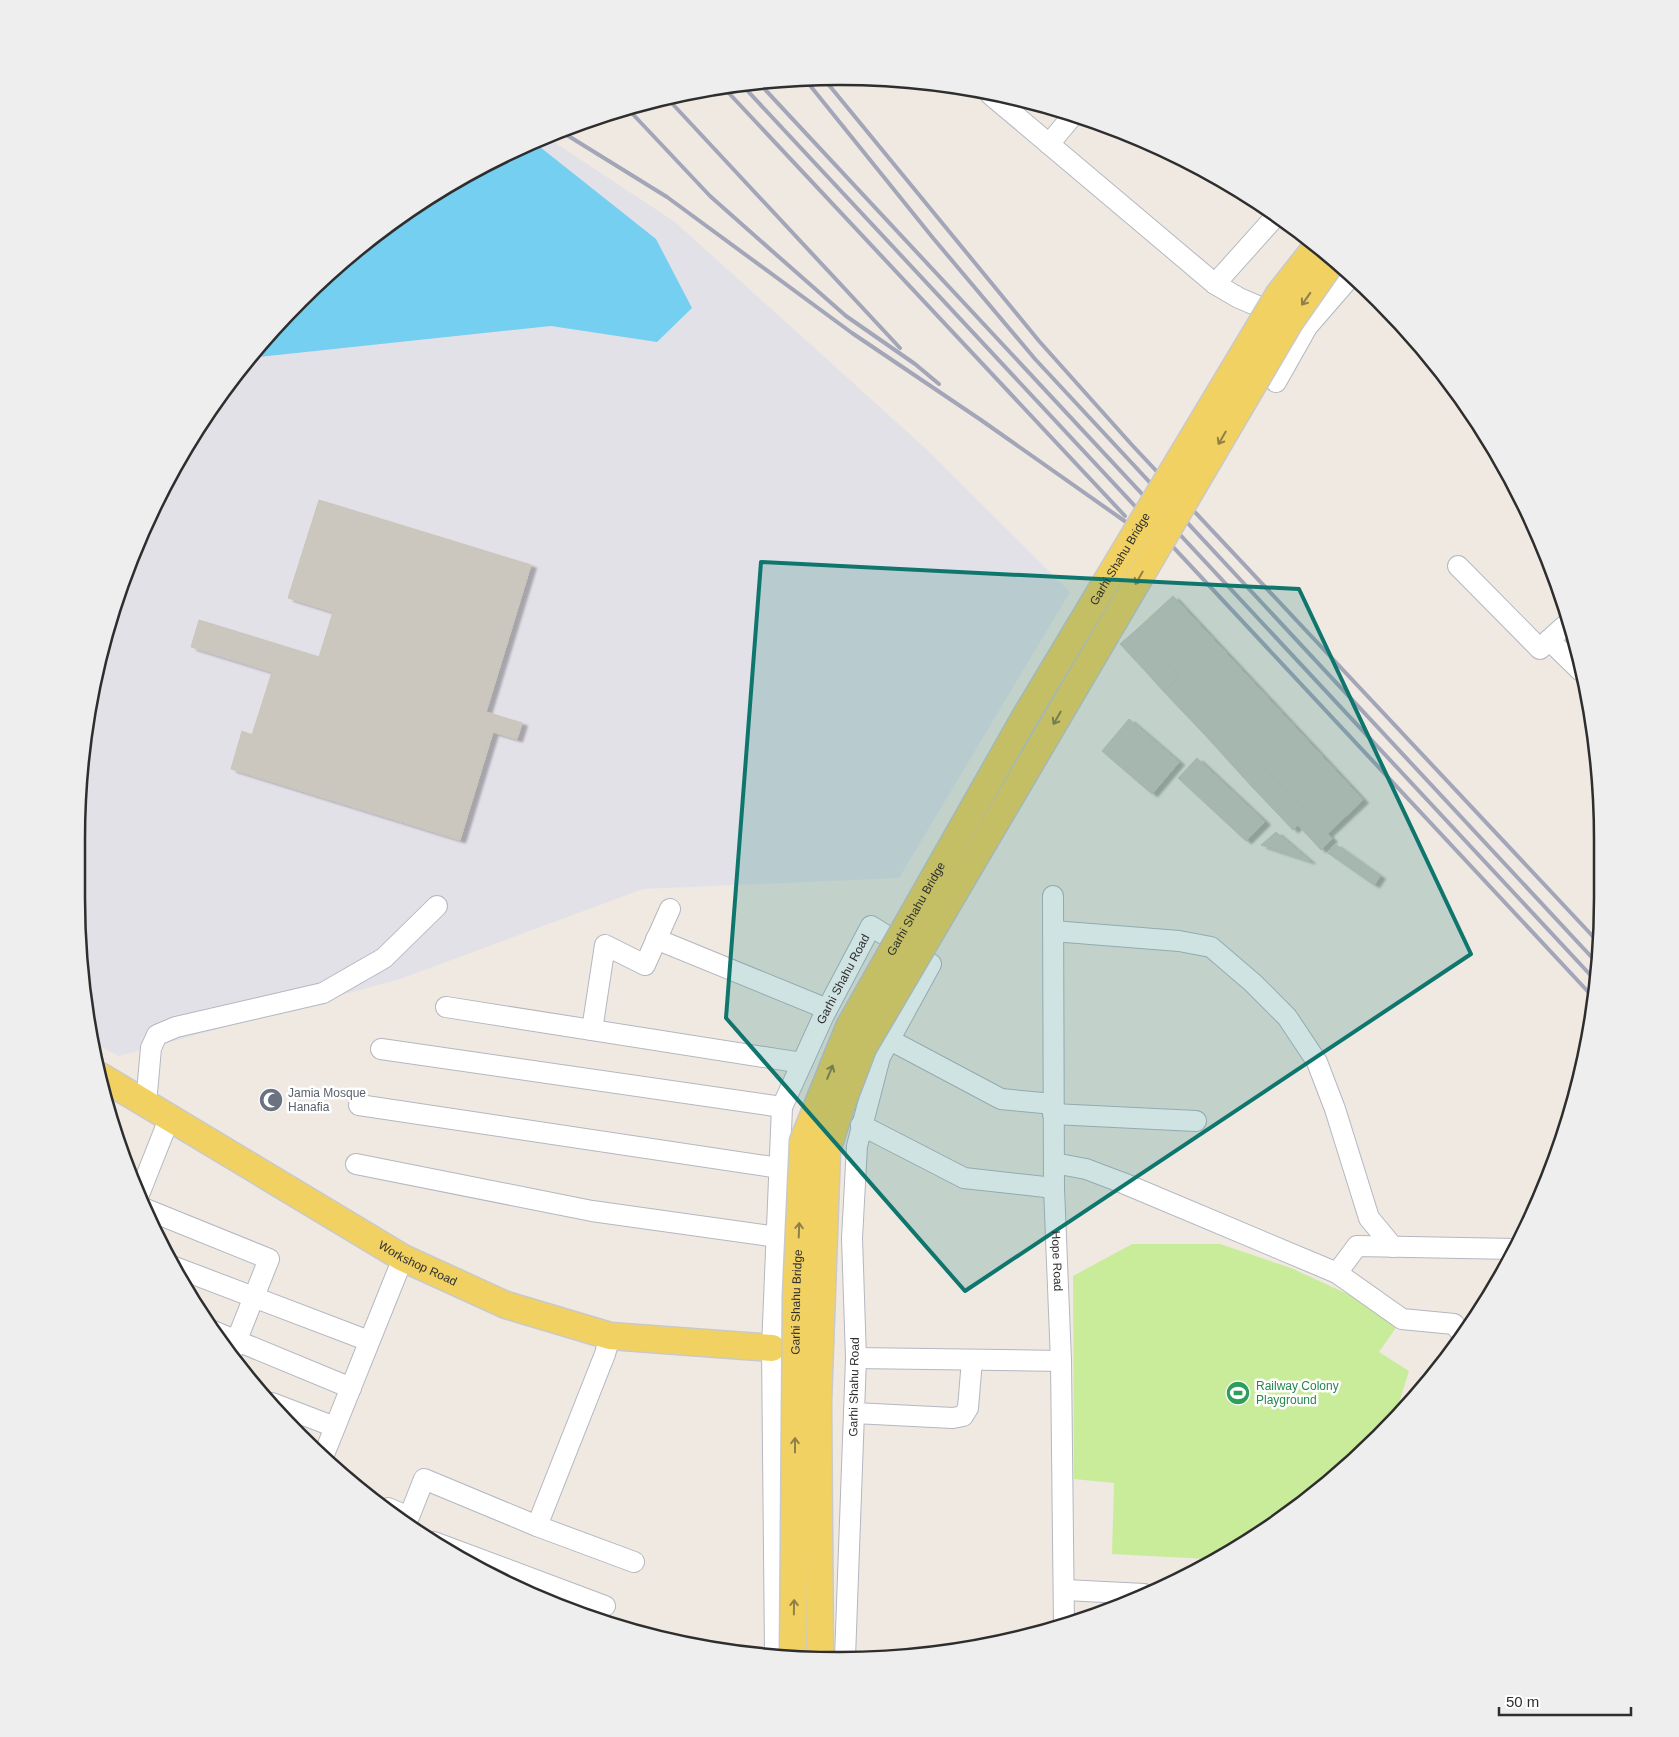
<svg xmlns="http://www.w3.org/2000/svg" width="1679" height="1737" font-family="Helvetica,sans-serif">
<style>
.industrial{fill:#e3e1e8}
.pitch{fill:#c9ec9a}
.water{fill:#75cff0}
.building{fill:#cbc7bf;stroke:#cbc5ba;filter:url(#shadow)}
.lines{fill:none;stroke-linecap:round;stroke-linejoin:round}
.minor-casing{stroke:#b4b7c1;stroke-width:22}
.major-casing{stroke:#c9c9c9;stroke-width:29}
.minor{stroke:#fff;stroke-width:20}
.major{stroke:#f2d163;stroke-width:26}
.rail{stroke:#a3a6b8;stroke-width:4}
.major-bridge-casing{stroke:#c9c9c9;stroke-width:29;stroke-linecap:butt}
.major-bridge{stroke:#f2d163;stroke-width:26}
.oneway{stroke:#908048}
.marked{fill:#0f766e;fill-opacity:0.2;stroke:#0f766e;stroke-width:4;stroke-linejoin:round}
.labels{text-anchor:middle;dominant-baseline:central;stroke-width:5;stroke-linejoin:round;paint-order:stroke}
.street-label{font-size:12px;fill:#2e2e2e;stroke:#fff}
.worship-label{font-size:12px;fill:#5b616d;stroke:#fff;text-anchor:start}
.leisure-label{font-size:12px;fill:#27864d;stroke:#fff;text-anchor:start}
.rim{fill:none;stroke:#2e2e2e;stroke-width:2.5}
</style>
<defs>
<filter id="shadow"><feDropShadow dx="5.5" dy="3" stdDeviation="1" flood-color="#0004"/></filter>
</defs>
<rect width="100%" height="100%" fill="#efe9e1"/>
<path class="industrial" d="M548,138L675,222L924,447L1070,592L899,878L643,889L400,979L119,1056L90,1041L76,897L83,740L117,594L178,458L265,336L375,234L502,155Z"/>
<path class="pitch" d="M1132,1244H1220L1291,1268L1402,1319L1379,1352L1409,1371L1395,1416L1343,1472L1221,1559L1208,1564V1559L1112,1554L1114,1483L1074,1479L1073,1276Z"/>
<path class="water" d="M535,143L656,239L692,308L657,342L551,326L250,358L265,336L375,234L502,155Z"/>
<g class="building">
<path d="M319,500L531,565L486,712L522,723L517,739L493,732L460,840L231,769L242,731L252,735L272,672L191,647L199,620L319,657L333,612L288,598Z"/>
<path d="M1173,596L1363,800L1327,834L1136,630Z"/>
<path d="M1136,630L1163,658L1147,673L1120,644Z"/>
<path d="M1163,658L1180,677L1164,692L1147,673Z"/>
<path d="M1180,677L1220,719L1204,734L1164,692Z"/>
<path d="M1129,719L1179,762L1152,794L1102,751Z"/>
<path d="M1220,719L1271,774L1254,789L1204,734Z"/>
<path d="M1197,758L1265,822L1246,841L1178,778Z"/>
<path d="M1271,774L1293,797L1276,812L1254,789Z"/>
<path d="M1293,797L1332,839L1321,850L1298,825L1293,830L1276,812Z"/>
<path d="M1276,832L1310,861L1261,845Z"/>
<path d="M1335,844L1380,876L1374,885L1328,853Z"/>
</g>
<g class="lines">
<g class="minor-casing">
<g id="minor">
<path d="M991,95L1215,284L1239,298L1307,327"/>
<path d="M1049,144L1074,114"/>
<path d="M1215,284L1275,217"/>
<path d="M1276,382L1307,327L1352,275"/>
<path d="M1458,566L1540,649L1549,640"/>
<path d="M1569,622L1549,640L1581,671"/>
<path id="s1" d="M1053,896L1054,1188L1061,1361L1064,1626"/>
<path d="M1053,931L1179,941L1211,947L1253,983L1287,1017L1317,1062L1335,1109L1369,1218L1393,1247"/>
<path d="M656,939L827,1009"/>
<path d="M446,1007L802,1063"/>
<path d="M592,1030L605,945L645,965L670,909"/>
<path d="M890,1040L1001,1099L1053,1104"/>
<path d="M381,1049L782,1107"/>
<path d="M146,1104L151,1048L157,1035L176,1027L323,993L384,958L437,906"/>
<path d="M359,1105L779,1168"/>
<path d="M1053,1114L1196,1121"/>
<path d="M861,1125L964,1178L1054,1188"/>
<path d="M1054,1163L1086,1169L1123,1183L1337,1273L1357,1246L1515,1249"/>
<path d="M356,1164L592,1211L777,1237"/>
<path d="M138,1197L169,1119"/>
<path d="M143,1208L269,1259L230,1357"/>
<path d="M172,1266L369,1341"/>
<path d="M1337,1273L1402,1319L1454,1324L1462,1334"/>
<path d="M213,1331L351,1388"/>
<path d="M856,1358L1061,1361"/>
<path d="M272,1403L335,1427"/>
<path d="M854,1413L953,1418L963,1416L968,1408L972,1360"/>
<path d="M323,1457L403,1258"/>
<path d="M388,1508L409,1517L424,1479L537,1526L634,1562"/>
<path d="M537,1526L605,1354L610,1336"/>
<path d="M434,1542L605,1606"/>
<path d="M1065,1590L1144,1594"/>
<path id="s2" d="M775,1655L772,1348L782,1107L823,1017L871,926L931,964L880,1057L857,1146L852,1238L856,1358L845,1658"/>
</g>
</g>
<g class="major-casing">
<g id="major">
<path id="s3" d="M100,1076L403,1258L506,1305L610,1336L772,1348"/>
</g>
</g>
<use href="#minor" class="minor"/>
<use href="#major" class="major"/>
<g class="rail">
<path d="M804,78L933,238L1035,359L1598,964"/>
<path d="M824,79L1039,341L1132,445L1601,945"/>
<path d="M759,83L1596,981"/>
<path d="M743,86L1593,997"/>
<path d="M725,89L1125,516"/>
<path d="M667,98L900,348"/>
<path d="M627,108L710,196L771,250L846,316L915,364L939,384"/>
<path d="M562,132L667,197L852,333L981,420L1143,534"/>
</g>
<g class="major-bridge-casing">
<g id="major-bridge">
<path id="s4" d="M793,1656L796,1296L803,1141L849,1027L1025,717L1279,294L1316,247"/>
<path d="M820,1657L818,1402L827,1151L841,1106L863,1048L1290,322L1334,259"/>
</g>
</g>
<use href="#major-bridge" class="major-bridge"/>
</g>
<defs><path id="oneway-shaft" d="M-6 0H5M1.5-3L5.5 0L1.5 3" fill="none" stroke-width="1.6" stroke-linecap="round" stroke-linejoin="round" transform="scale(1.25)"/></defs>
<g class="oneway">
<use href="#oneway-shaft" transform="translate(1306 299) rotate(125)"/>
<use href="#oneway-shaft" transform="translate(1222 438) rotate(120)"/>
<use href="#oneway-shaft" transform="translate(1139 578) rotate(120)"/>
<use href="#oneway-shaft" transform="translate(1057 718) rotate(120)"/>
<use href="#oneway-shaft" transform="translate(830 1072) rotate(-67)"/>
<use href="#oneway-shaft" transform="translate(799 1230) rotate(-88)"/>
<use href="#oneway-shaft" transform="translate(795 1445) rotate(-90)"/>
<use href="#oneway-shaft" transform="translate(794 1607) rotate(-89)"/>
</g>
<path class="marked" d="M761,562L1299,589L1471,954L965,1291L726,1018Z"/>
<defs>
<g id="mosque-disc" transform="scale(1.25)"><circle r="9.5" fill="#6b7280" stroke="#fff"/><path d="M3.5-4.9A6 6 0 1 0 3.5 4.9A5 5 0 1 1 3.5-4.9Z" fill="#fff"/></g>
<g id="stadium-disc" transform="scale(1.25)"><circle r="9.5" fill="#2e9e5b" stroke="#fff"/><path d="M0-5a6.5 5 0 1 0 0 10a6.5 5 0 1 0 0-10ZM-3.5-1.8h7v3.6h-7Z" fill="#fff"/></g>
</defs>
<g fill-rule="evenodd">
<use href="#mosque-disc" x="271" y="1100"/>
<use href="#stadium-disc" x="1238" y="1393"/>
</g>
<g class="labels">
<g class="street-label">
<text stroke="none"><textPath href="#s4" startOffset="1179">Garhi Shahu Bridge</textPath></text>
<text stroke="none"><textPath href="#s4" startOffset="774">Garhi Shahu Bridge</textPath></text>
<text stroke="none"><textPath href="#s2" startOffset="690">Garhi Shahu Road</textPath></text>
<text stroke="none"><textPath href="#s1" startOffset="365">Hope Road</textPath></text>
<text stroke="none"><textPath href="#s3" startOffset="369">Workshop Road</textPath></text>
<text stroke="none"><textPath href="#s4" startOffset="354">Garhi Shahu Bridge</textPath></text>
<text transform="translate(854 1387) rotate(-89)">Garhi Shahu Road</text>
</g>
<g class="worship-label">
<text x="288" y="1093">Jamia Mosque<tspan x="288" dy="14">Hanafia</tspan></text>
</g>
<g class="leisure-label">
<text x="1256" y="1386">Railway Colony<tspan x="1256" dy="14">Playground</tspan></text>
</g>
</g>
<path d="M0 0H1679V1737H0ZM839 85H840A754 754 0 0 1 1594 839V898A754 754 0 0 1 840 1652H839A754 754 0 0 1 85 898V839A754 754 0 0 1 839 85Z" fill="#eee" fill-rule="evenodd"/>
<path class="rim" d="M839 85H840A754 754 0 0 1 1594 839V898A754 754 0 0 1 840 1652H839A754 754 0 0 1 85 898V839A754 754 0 0 1 839 85Z"/>
<path d="M1499 1707v8h132v-8" fill="none" stroke="#2e2e2e" stroke-width="2.5"/>
<text x="1506" y="1707" font-size="15" fill="#2e2e2e" stroke="#ffffff" stroke-width="4" paint-order="stroke">50 m</text>
</svg>
